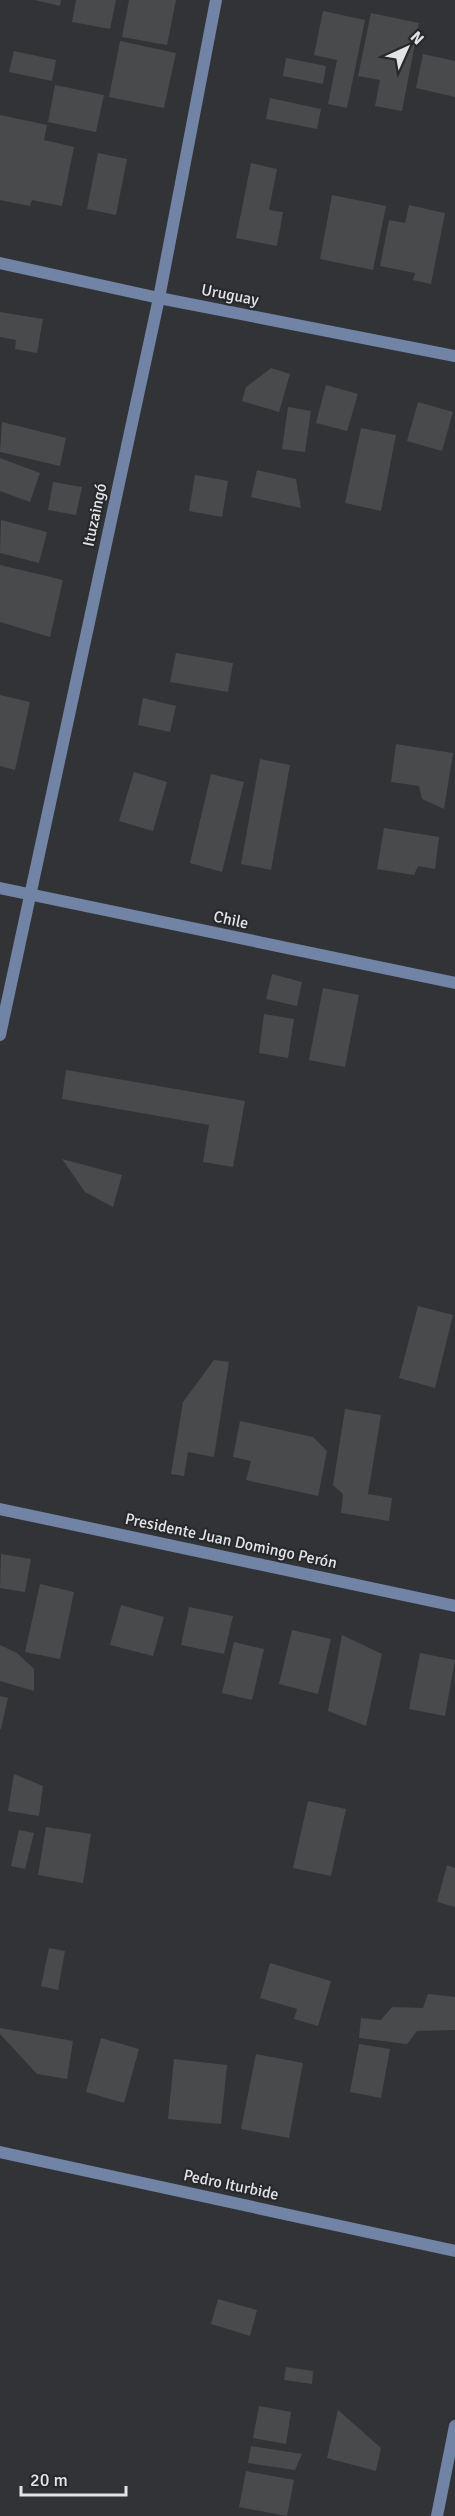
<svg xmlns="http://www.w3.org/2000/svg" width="455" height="2516" font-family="Signika,sans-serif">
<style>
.building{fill:#484a4c}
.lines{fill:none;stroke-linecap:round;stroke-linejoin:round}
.minor{stroke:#7184a6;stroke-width:12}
.labels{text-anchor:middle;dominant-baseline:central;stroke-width:4.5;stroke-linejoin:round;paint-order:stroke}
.street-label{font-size:16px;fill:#e3e4e6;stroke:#28292c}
</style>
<rect width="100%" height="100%" fill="#323336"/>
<g class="building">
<path d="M35,0H61L60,6Z"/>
<path d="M76,0H116L110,29L72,22Z"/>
<path d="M129,0H176L167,45L122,37Z"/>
<path d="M323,11L365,20L347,108L328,104L337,60L314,55Z"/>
<path d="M371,13L419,23L402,111L375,106L380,80L358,76Z"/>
<path d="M120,41L176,53L164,108L109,97Z"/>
<path d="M14,51L56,60L52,81L9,72Z"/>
<path d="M423,54L455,61V97L416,88Z"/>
<path d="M286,58L326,66L323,84L283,76Z"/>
<path d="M55,85L104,95L96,132L48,122Z"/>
<path d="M270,98L321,109L317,129L266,119Z"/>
<path d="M0,115L47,125L44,140L74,147L62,206L32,200L30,206L0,200Z"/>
<path d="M98,153L127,159L116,215L87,209Z"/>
<path d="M251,163L277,169L269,210L283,212L277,246L236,238Z"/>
<path d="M332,195L386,206L373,270L320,259Z"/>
<path d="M409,205L445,213L431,284L413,280L415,273L380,266L389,220L405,223Z"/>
<path d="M0,312L43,319L37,353L15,349L16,340L0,337Z"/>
<path d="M271,368L290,374L279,412L242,401L246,387Z"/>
<path d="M326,385L358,394L347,431L316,423Z"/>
<path d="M418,402L453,412L442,451L407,441Z"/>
<path d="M288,407L311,411L305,452L282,449Z"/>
<path d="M2,422L66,438L60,466L0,452Z"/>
<path d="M361,428L396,435L381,511L345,503Z"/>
<path d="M0,458L40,473L30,502L0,491Z"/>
<path d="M257,470L296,479L301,508L251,497Z"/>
<path d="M195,475L228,481L222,517L189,511Z"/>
<path d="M53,482L82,487L76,515L48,510Z"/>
<path d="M1,520L47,532L39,563L0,553Z"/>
<path d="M0,565L63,580L50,637L0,622Z"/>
<path d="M176,653L233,663L228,692L170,682Z"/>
<path d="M0,695L30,702L15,770L0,766Z"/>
<path d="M143,698L176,706L170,732L138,725Z"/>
<path d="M396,744L453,753L444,809L422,799L419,786L391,782Z"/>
<path d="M260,759L290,765L271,870L241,864Z"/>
<path d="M134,772L167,782L153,831L119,821Z"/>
<path d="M211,774L244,782L222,872L190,863Z"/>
<path d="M384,828L439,837L435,869L418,866L414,875L377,869Z"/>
<path d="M272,974L302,982L297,1006L266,999Z"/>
<path d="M323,988L359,995L345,1067L309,1060Z"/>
<path d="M264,1014L294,1019L288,1058L259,1053Z"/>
<path d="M66,1070L245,1101L233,1167L203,1162L209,1125L62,1099Z"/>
<path d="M62,1159L122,1175L113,1207L85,1192Z"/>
<path d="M418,1306L453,1315L435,1388L399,1378Z"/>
<path d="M214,1360L229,1362L214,1457L188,1452L184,1476L171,1474L183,1402Z"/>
<path d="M345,1409L381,1415L368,1494L392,1498L389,1521L341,1513L343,1494L333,1485Z"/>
<path d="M240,1421L313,1437L327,1451L318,1496L246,1480L251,1461L233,1457Z"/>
<path d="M1,1554L31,1559L25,1592L0,1588Z"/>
<path d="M40,1584L74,1592L60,1659L25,1652Z"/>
<path d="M121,1605L164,1617L153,1656L110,1645Z"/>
<path d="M189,1607L233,1616L224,1654L181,1645Z"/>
<path d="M292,1630L331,1639L318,1694L279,1684Z"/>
<path d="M342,1635L382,1654L366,1726L328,1711Z"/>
<path d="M234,1642L264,1649L252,1700L222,1693Z"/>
<path d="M0,1645L17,1653L34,1669V1691L0,1681Z"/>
<path d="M420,1653L455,1660L445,1716L409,1709Z"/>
<path d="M0,1696L8,1698L1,1729H0Z"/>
<path d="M14,1774L43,1786L39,1816L8,1811Z"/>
<path d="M308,1801L346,1809L331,1876L293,1868Z"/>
<path d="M46,1827L91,1834L83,1883L38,1875Z"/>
<path d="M19,1830L34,1833L25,1869L11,1866Z"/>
<path d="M447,1865L455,1868V1907L437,1902Z"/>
<path d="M49,1948L65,1951L58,1990L41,1986Z"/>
<path d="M270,1963L331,1981L318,2026L294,2019L297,2009L260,1998Z"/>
<path d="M428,1994L455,1997V2030L417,2031L407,2044L359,2038L361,2018L381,2020L392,2007L423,2008Z"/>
<path d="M0,2028L73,2041L67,2079L37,2074L0,2034Z"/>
<path d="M101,2038L139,2049L124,2103L86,2092Z"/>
<path d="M359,2044L390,2049L381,2098L350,2092Z"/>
<path d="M256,2054L303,2063L289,2138L241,2129Z"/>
<path d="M174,2059L227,2065L221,2124L168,2119Z"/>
<path d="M218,2299L257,2310L250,2336L211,2324Z"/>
<path d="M286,2367L313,2371L312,2384L284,2380Z"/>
<path d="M259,2406L291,2412L286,2444L253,2438Z"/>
<path d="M338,2410L381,2448L376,2471L327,2458Z"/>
<path d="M251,2446L302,2454L295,2470L248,2463Z"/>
<path d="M246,2471L294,2480L287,2516L239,2507Z"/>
</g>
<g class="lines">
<g class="minor">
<path d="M0,263L159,298L455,356"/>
<path d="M0,888L455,983"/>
<path d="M0,1035L159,298L216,0"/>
<path d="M0,1509L455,1606"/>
<path d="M0,2152L455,2251"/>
<path d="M437,2516L455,2426"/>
</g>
</g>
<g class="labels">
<g class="street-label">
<text transform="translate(230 295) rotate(11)">Uruguay</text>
<text transform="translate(95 515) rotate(-78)">Ituzaingó</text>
<text transform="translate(231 920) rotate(12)">Chile</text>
<text transform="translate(231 1541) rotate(12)">Presidente Juan Domingo Perón</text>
<text transform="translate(231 2185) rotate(12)">Pedro Iturbide</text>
</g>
</g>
<g transform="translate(407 48) rotate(45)" stroke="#28292c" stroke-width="4.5" paint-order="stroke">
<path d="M0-4.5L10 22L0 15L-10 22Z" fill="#e3e4e6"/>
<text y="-9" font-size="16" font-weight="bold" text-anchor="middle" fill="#e3e4e6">N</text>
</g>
<path d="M21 2486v9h105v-9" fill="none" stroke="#e3e4e6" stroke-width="3"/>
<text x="30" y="2486" font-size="18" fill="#e3e4e6" stroke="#28292c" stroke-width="4.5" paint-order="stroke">20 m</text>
</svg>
